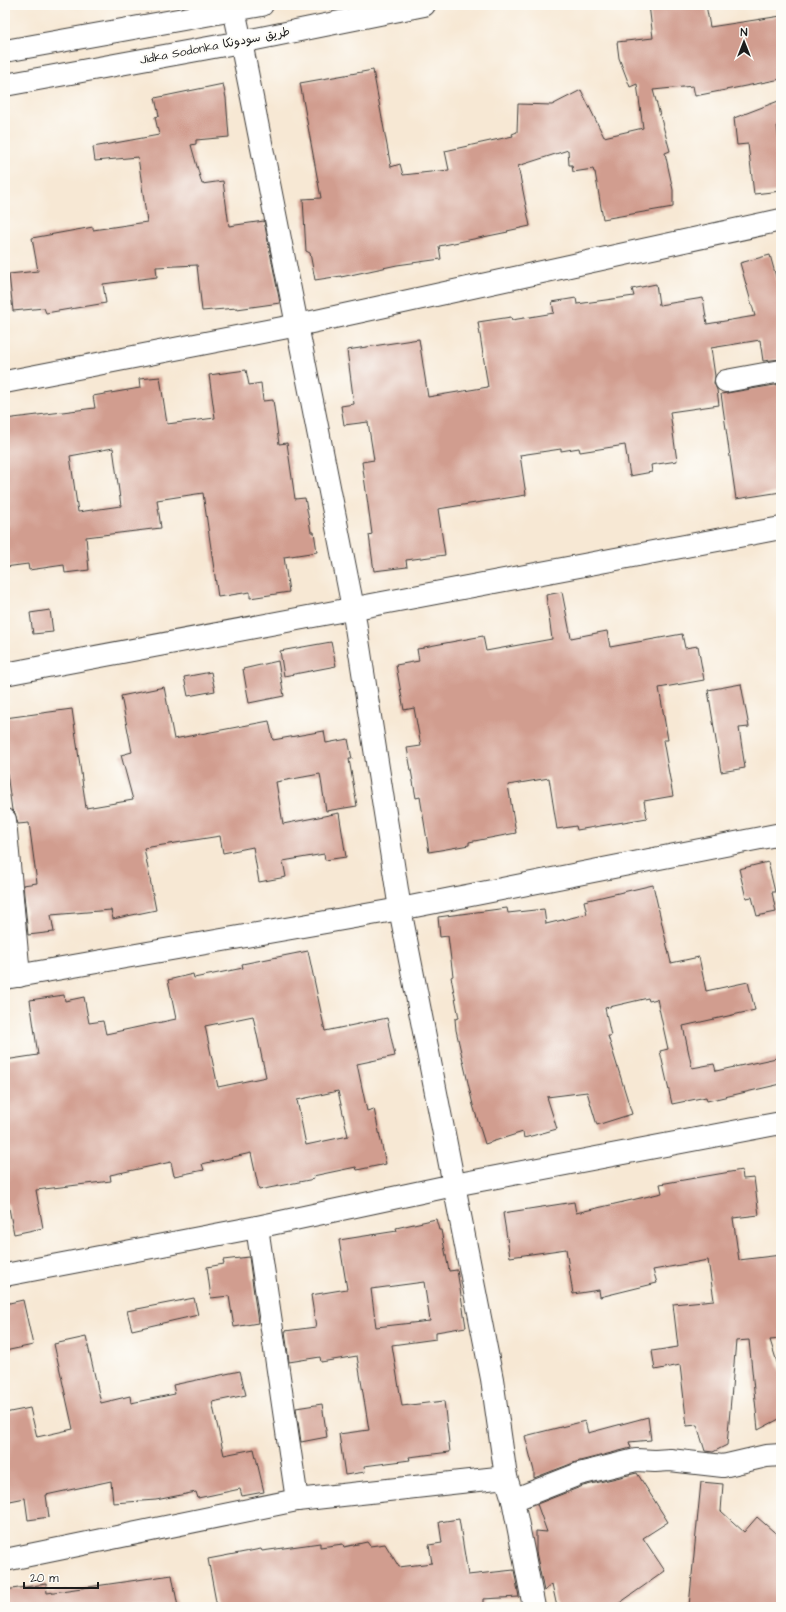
<svg xmlns="http://www.w3.org/2000/svg" width="786" height="1612" font-family="'Architects Daughter','Playpen Sans Arabic',sans-serif">
<style>
.building{fill:#d19d8f;fill-rule:evenodd}
.lines{fill:none;stroke-linecap:round;stroke-linejoin:round}
.street-casing{stroke:#3d3b38;stroke-width:24}
.secondary-casing{stroke:#3d3b38;stroke-width:24}
.street{stroke:#fff;stroke-width:22}
.secondary{stroke:#fff;stroke-width:22}
.labels{text-anchor:middle;dominant-baseline:central;stroke-width:4;stroke-linejoin:round;paint-order:stroke}
.street-label{font-size:12px;fill:#1c1c1c;stroke:#fdfcf7}
</style>
<rect width="100%" height="100%" fill="#fdfcf7"/>
<filter id="ink" filterUnits="userSpaceOnUse"><feTurbulence type="fractalNoise" baseFrequency=".025" numOctaves="2"/><feDisplacementMap in="SourceGraphic" scale="8" xChannelSelector="R" yChannelSelector="G"/><feConvolveMatrix kernelMatrix="1 2 1 2 8 2 1 2 1" color-interpolation-filters="sRGB"/></filter>
<filter id="wash" filterUnits="userSpaceOnUse"><feTurbulence type="fractalNoise" baseFrequency=".012" numOctaves="4" result="noise"/><feDisplacementMap in="SourceGraphic" scale="16" xChannelSelector="R" yChannelSelector="G"/><feGaussianBlur stdDeviation="0.9" result="paint"/><feColorMatrix in="noise" values="0 0 0 0 0 0 0 0 0 0 0 0 0 0 0 0 0 1.4 0 .05"/><feComposite in="paint" operator="in"/></filter>
<g filter="url(#wash)">
<rect width="100%" height="100%" fill="#f7e8d4"/>
<g id="blocks">
<g class="building">
<path d="M649,5H706L710,27L781,16V79L695,96L693,86L653,90L670,151L665,153L673,190V207L603,219L595,172H594L593,169L573,172L572,165H569L568,150L518,166L530,226L507,231L508,232L439,246L441,259L397,265L341,277V276L315,280L310,253L306,251L303,199L321,198L300,83L373,70L391,167L400,164L403,175L449,170L445,151L513,136L512,134L517,132L518,104L552,105L581,90L604,137L643,128L637,84L630,87L619,58L617,42L653,38Z"/>
<path d="M223,84L226,98L229,137L196,140V144L191,145L202,184L223,181L229,226L264,221L280,303L237,309V308L202,311L197,265L156,267L157,277L103,284L106,303L46,313L44,308L13,311L9,274L38,271L32,238L93,227V230L147,222L138,157L95,161L93,147L159,135L155,117L159,116L155,98Z"/>
<path d="M781,100V125H777L781,159V191L754,194L748,144L737,145L734,118Z"/>
<path d="M770,255L781,295V359L763,361L760,340L711,348L715,376L714,383L717,390L719,405L670,412L677,461L651,465L652,472L630,476L625,445L580,452L579,448L561,451V449L520,455L526,495L438,509L445,555L406,560L407,567L374,571L369,535L372,534L362,462L374,460L368,422L344,425L341,406L354,404L347,350L419,339L428,397L488,387L478,322L511,317L512,320L554,313L552,302L576,298L577,304L634,296L632,289L656,284L659,305L703,298L707,324L755,316L740,263Z"/>
<path d="M246,370L249,385L261,383L263,401L273,400L279,444L287,443L295,499L305,498L311,532H314L317,552L284,557L289,592L250,598V592L218,597L203,493L157,500L161,528L86,537L89,570L65,573L64,565L29,570L28,564L5,567V526L8,525L5,503V419L95,408L93,396L140,388L139,379L160,377L167,424L215,418L209,375ZM113,448L121,506L78,512L70,456Z"/>
<path d="M781,384V492L736,499L721,394Z"/>
<path d="M562,592L571,638L607,631L610,647L682,634L685,648L698,646L704,680L659,688L668,740H663L673,796L644,801L647,818L577,830L576,826L557,829L549,778L508,785L516,833L469,842V845L429,852L420,797L416,798L407,748L421,746L414,708L404,710L396,665L419,661L417,649L424,648V647L483,636L486,651L552,639L546,595Z"/>
<path d="M50,610L53,632L33,634L30,613Z"/>
<path d="M331,642L336,666L284,676L280,651Z"/>
<path d="M278,661L284,696L249,703L243,669Z"/>
<path d="M211,672L215,691L188,696L184,677Z"/>
<path d="M741,684L749,727L739,728L745,768L721,772L708,690Z"/>
<path d="M164,687L174,739L269,721L273,740L324,731L326,743L348,739L352,759H349L357,806L326,811L320,774L276,782L283,824L339,813L346,857L325,860L324,854L283,861L286,877L259,882L253,847L223,853L220,836L144,848L156,910L113,919L111,910L51,915L54,932L28,935L23,885L37,883L29,823L18,824L15,813L12,810L5,759V718L72,709L86,808L133,800L121,755L132,752L121,696Z"/>
<path d="M768,862L775,892H772L776,912L757,916L752,897L746,898L739,869Z"/>
<path d="M653,885L671,963L699,957L706,991L748,982L755,1010L683,1026L692,1068L714,1064L716,1071L781,1057V1084L707,1101L706,1097L672,1104L660,1051L668,1049L657,999L649,1001L648,998L605,1008L611,1036H608L632,1114L597,1125L587,1092L547,1097L557,1129L524,1138L523,1132L485,1144L473,1105L456,1030L455,1019L459,1018L451,977L453,976L448,936L440,937L438,917L507,908L508,913L544,909L546,924L587,914L584,901Z"/>
<path d="M308,951L325,1031L387,1018L395,1056L357,1064L367,1111L374,1109L386,1164L357,1170L356,1167L313,1176L314,1179L259,1190L251,1153L202,1164L204,1170L174,1176L171,1162L110,1175L111,1181L36,1190L43,1228L14,1234L8,1203H5V1060L38,1055L30,1000L64,995L65,1001L84,997L89,1023L103,1021L106,1034L176,1019L168,980L193,974L194,978L243,968L242,964ZM253,1016L266,1077L218,1087L205,1026ZM338,1091L348,1136L306,1145L297,1100Z"/>
<path d="M742,1170L743,1179L754,1178L759,1215L733,1218L739,1260L781,1255V1339L770,1340L781,1375V1418L758,1430L749,1340L736,1341L727,1445L713,1452L705,1451L697,1425L687,1426L680,1365L655,1370L652,1351L678,1347L673,1304L714,1300L708,1260L653,1270L657,1283L600,1297L599,1290L573,1294L566,1249L510,1257L503,1213L574,1202L576,1213L662,1193L660,1184Z"/>
<path d="M436,1219L439,1230H441L449,1271L457,1270L466,1327L436,1332V1339L392,1345L402,1406L444,1401L450,1452L409,1457L410,1460L364,1466L365,1472L345,1475L339,1434L369,1430L357,1356L321,1362L320,1357L289,1362L285,1331L316,1327L311,1295L347,1289L339,1240L397,1231L396,1228ZM424,1282L430,1321L376,1327L371,1289Z"/>
<path d="M249,1257L258,1323L234,1327L229,1296L211,1298L207,1267L224,1264L223,1260Z"/>
<path d="M194,1298L198,1315L132,1330L127,1311Z"/>
<path d="M23,1300L33,1345L5,1351V1304Z"/>
<path d="M86,1337L101,1403L130,1396L131,1403L175,1394L173,1385L240,1371L246,1395L212,1402L224,1455L254,1449L264,1492L242,1496L240,1489L198,1498L196,1492L156,1500L113,1503L111,1481L46,1495L49,1517L28,1520L25,1498L5,1502V1413L30,1408L37,1437L73,1429L54,1344Z"/>
<path d="M322,1404L327,1437L301,1442L296,1408Z"/>
<path d="M648,1417L651,1440L629,1442L631,1448L576,1462L534,1478V1471L525,1436L585,1421L588,1433Z"/>
<path d="M637,1473L668,1522L643,1538L665,1571L614,1607H557L552,1584L544,1591L536,1552V1531L547,1532L537,1504L583,1486Z"/>
<path d="M701,1482L723,1484L721,1511L744,1532L757,1517L781,1538V1607L689,1606Z"/>
<path d="M459,1519L468,1575L514,1570L519,1597L483,1599V1607H217L208,1559L261,1549L262,1551L320,1543V1547L343,1544L344,1547L367,1542L370,1546L385,1544L399,1567L432,1563L429,1545L442,1543L439,1522Z"/>
<path d="M172,1575L178,1607H5V1590L46,1584L47,1593Z"/>
</g>
</g>
</g>
<g filter="url(#ink)">
<use href="#blocks" fill-opacity="0" stroke="#3d3b38" stroke-width="1"/>
<g class="lines">
<g class="street-casing">
<g id="street">
<path d="M233,5L241,42L353,608L400,909L492,1379L506,1477L513,1500L534,1607"/>
<path d="M726,381L781,371"/>
<path d="M5,382L298,325L781,220"/>
<path d="M5,674L781,528"/>
<path d="M5,820L19,976"/>
<path d="M5,978L400,909L781,834"/>
<path d="M257,1227L297,1500"/>
<path d="M5,1275L257,1227L454,1185L781,1123"/>
<path d="M513,1500L579,1474L636,1460L655,1461L670,1460L723,1466L766,1456L781,1455"/>
<path d="M5,1560L297,1500L506,1477"/>
</g>
</g>
<g class="secondary-casing">
<g id="secondary">
<path d="M5,51L262,5"/>
<path d="M5,85L241,42L424,5"/>
</g>
</g>
<use href="#street" class="street"/>
<use href="#secondary" class="secondary"/>
</g>
</g>
<g class="labels">
<g class="street-label">
<text transform="translate(215 46) rotate(-11)">Jidka Sodonka طريق سودونكا</text>
</g>
</g>
<rect width="786" height="1612" fill="none" stroke="#fdfcf7" stroke-width="20"/>
<g transform="translate(744 42)" stroke="#fdfcf7" stroke-width="3" paint-order="stroke">
<path d="M0-3L7 15L0 10L-7 15Z" fill="#1c1c1c"/>
<text y="-6" font-size="11" font-weight="bold" text-anchor="middle" fill="#1c1c1c">N</text>
</g>
<path d="M24 1582v6h74v-6" fill="none" stroke="#1c1c1c" stroke-width="2"/>
<text x="30" y="1582" font-size="12" fill="#1c1c1c" stroke="#fdfcf7" stroke-width="3" paint-order="stroke">20 m</text>
</svg>
